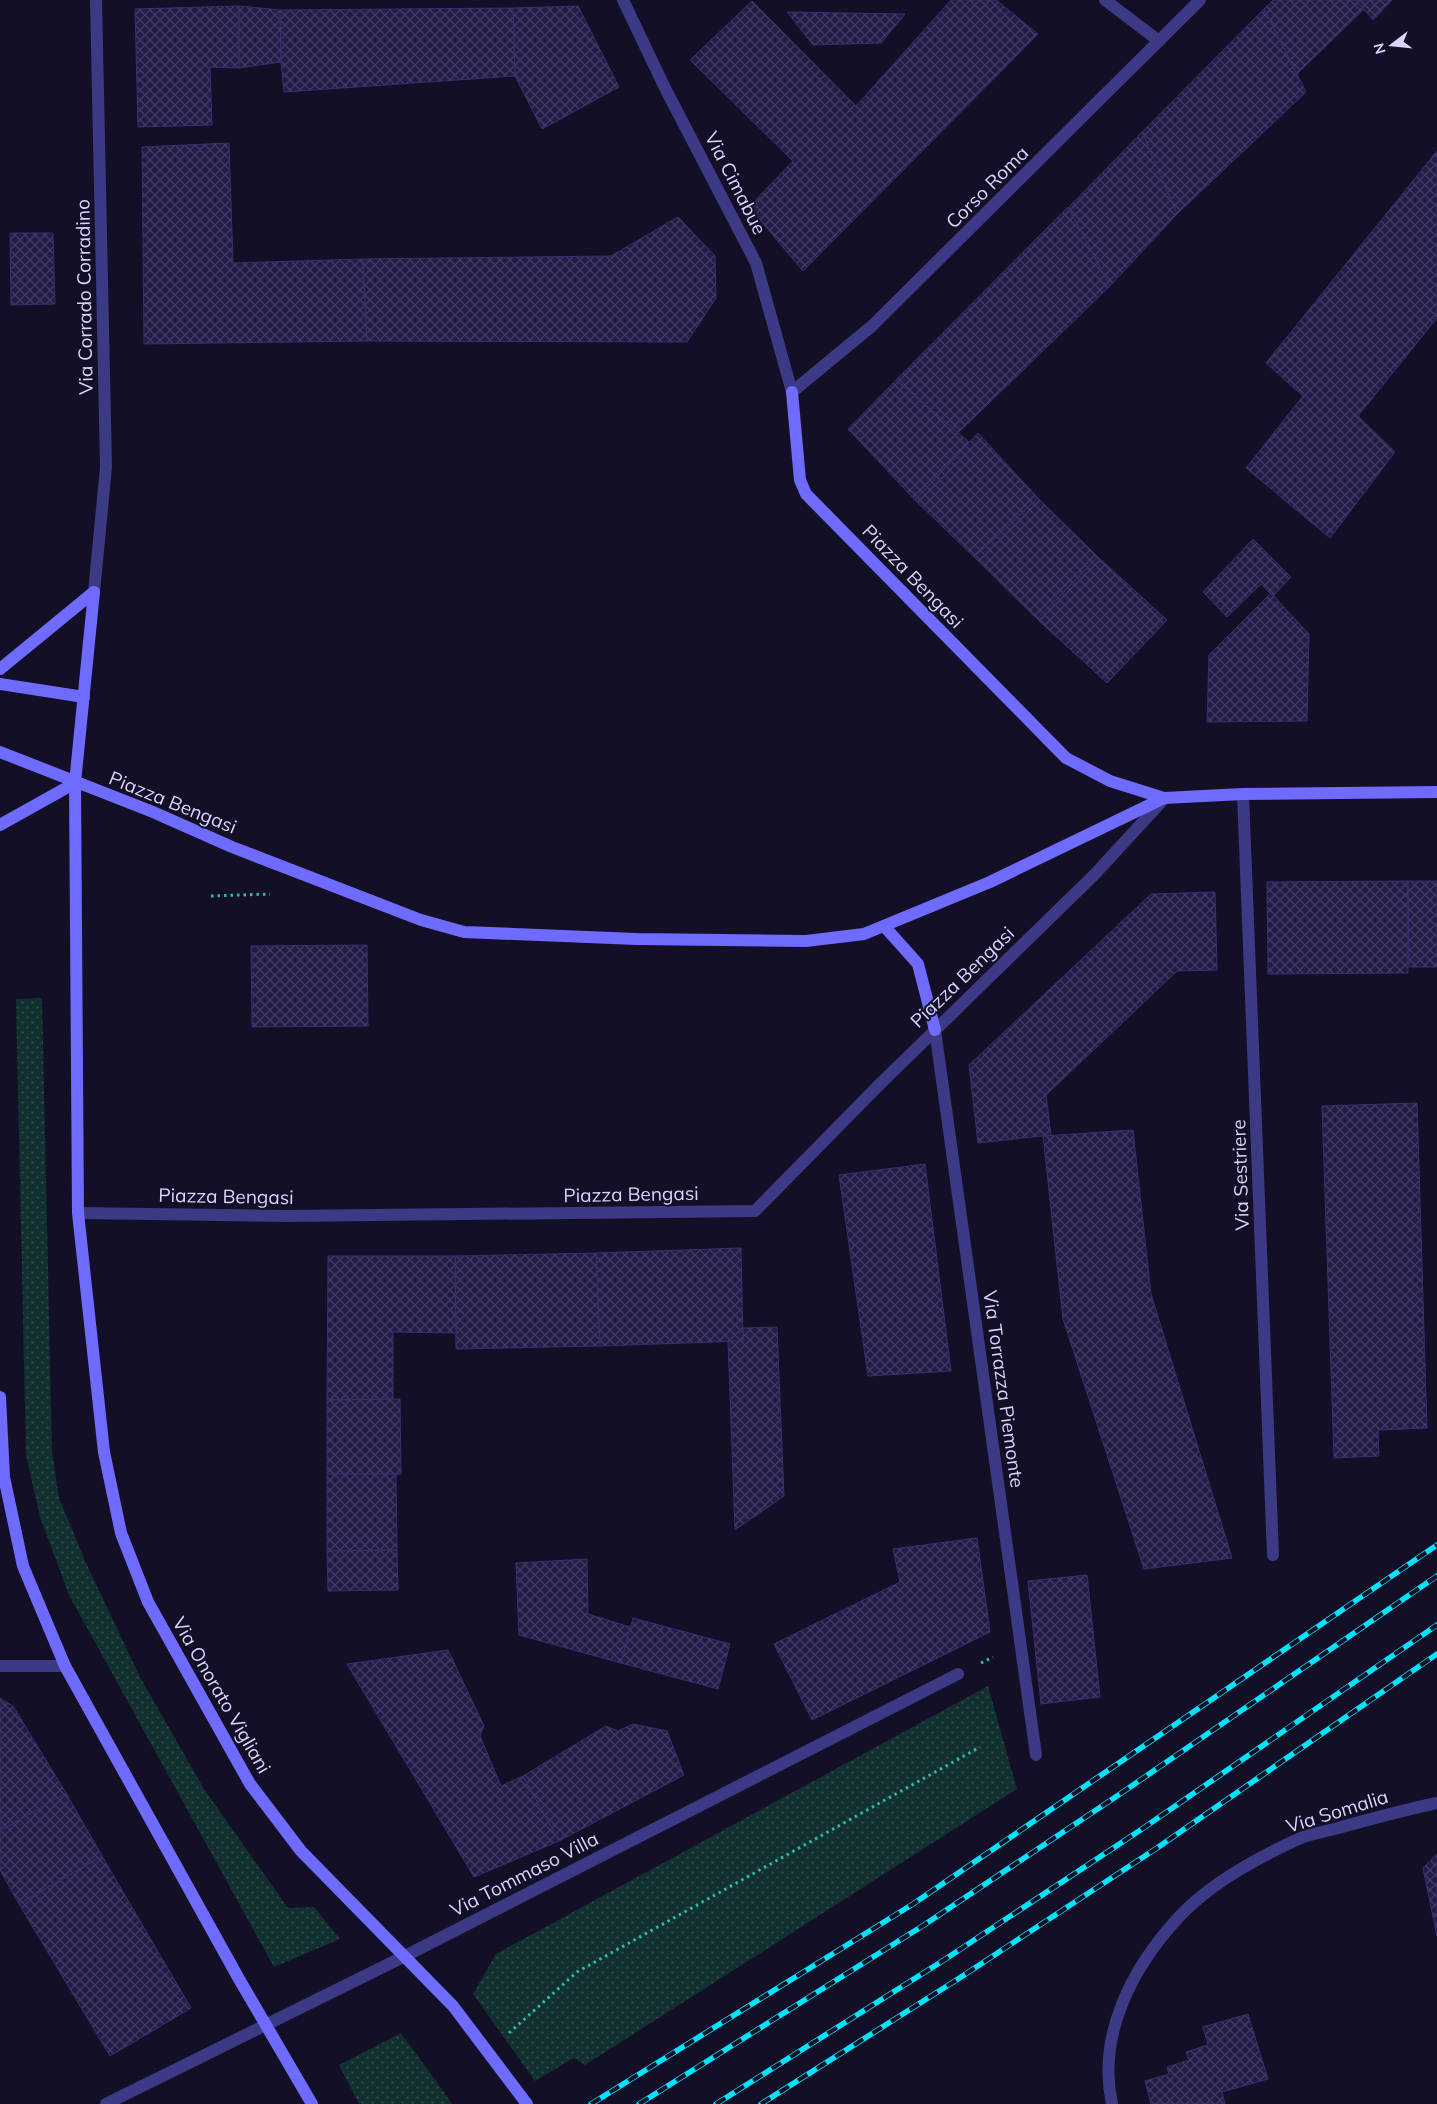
<svg xmlns="http://www.w3.org/2000/svg" width="1437" height="2104" font-family="Mulish,sans-serif">
<style>
.grass{fill:url(#grass-dots)}
.building{fill:url(#building-cross-hatch);stroke:#3b2d73}
.lines{fill:none;stroke-linecap:round;stroke-linejoin:round}
.path{stroke:#2fb8b0;stroke-width:3;stroke-dasharray:2.5 4;stroke-linecap:butt}
.service{stroke:#3d3a85;stroke-width:12}
.minor{stroke:#3d3a85;stroke-width:12}
.tertiary{stroke:#3d3a85;stroke-width:12}
.secondary{stroke:#6f6bff;stroke-width:12}
.rail-casing{stroke:#00e5ff;stroke-width:5.5}
.rail{stroke:#130f26;stroke-width:4;stroke-dasharray:11;stroke-linecap:butt}
.labels{text-anchor:middle;dominant-baseline:central;stroke-width:4;stroke-linejoin:round;paint-order:stroke}
.street-label{font-size:19px;fill:#d9d4ff;stroke:#130f26}
</style>
<defs>
<pattern id="grass-dots" width="8" height="8" patternUnits="userSpaceOnUse" patternTransform="scale(1.25)"><rect width="8" height="8" fill="#12302f"/><path d="M2 2h.1M6 6h.1" fill="none" stroke="#344d4e" stroke-width="1.8" stroke-linecap="round"/></pattern>
<pattern id="building-cross-hatch" width="8" height="8" patternUnits="userSpaceOnUse" patternTransform="scale(1.25)"><rect width="8" height="8" fill="#241b47"/><path d="M0 0l8 8M0 8l8-8" fill="none" stroke="#433b63"/></pattern>
</defs>
<rect width="100%" height="100%" fill="#130f26"/>
<g class="grass">
<path d="M42,998L52,1453L59,1498L87,1565L140,1677L204,1789L288,1908L314,1907L340,1939L274,1967L69,1595L40,1517L26,1455L16,999Z"/>
<path d="M988,1686L1017,1789L585,2065L574,2058L535,2081L473,1994L496,1954Z"/>
<path d="M401,2033L446,2095L452,2104H359L339,2065Z"/>
</g>
<g class="building">
<path d="M951,0H996L1038,34L803,271L749,207L793,161L690,60L752,1L856,106Z"/>
<path d="M1273,0H1356L1364,9L1297,74L1264,9Z"/>
<path d="M1356,0H1392L1373,20Z"/>
<path d="M239,6V68L210,67L212,125L138,127L135,9Z"/>
<path d="M239,6L280,10L281,62L239,68Z"/>
<path d="M578,6L619,87L542,129L515,76L513,8Z"/>
<path d="M513,8L515,76L284,92L281,62L280,10Z"/>
<path d="M1264,9L1306,92L1177,214L1142,132Z"/>
<path d="M787,12L905,14L881,43L813,45Z"/>
<path d="M1142,132L1177,214L1110,286L1068,208Z"/>
<path d="M229,143L233,263L363,259L367,341L144,344L142,147Z"/>
<path d="M1437,151V318L1358,416L1395,452L1330,538L1246,468L1303,396L1266,363Z"/>
<path d="M1068,207L1110,286L958,433L896,380Z"/>
<path d="M678,217L715,256L716,298L687,342L367,341L363,259L611,256Z"/>
<path d="M10,233H53L55,304L11,305Z"/>
<path d="M896,380L969,442L915,500L848,429Z"/>
<path d="M978,433L1038,498L974,557L915,500Z"/>
<path d="M1038,498L1098,557L1037,619L974,557Z"/>
<path d="M1253,539L1291,577L1273,596L1261,584L1227,617L1203,592Z"/>
<path d="M1098,557L1167,620L1107,683L1037,619Z"/>
<path d="M1271,593L1309,634L1307,721L1207,722L1209,655Z"/>
<path d="M1408,881V973L1268,974L1267,882Z"/>
<path d="M1408,881H1437V967H1409Z"/>
<path d="M1215,892L1217,970L1177,971L1046,1095L1051,1135L978,1143L969,1065L1151,894Z"/>
<path d="M367,945L368,1026L252,1027L251,946Z"/>
<path d="M1417,1103L1427,1428L1378,1430L1379,1456L1334,1458L1322,1106Z"/>
<path d="M1133,1130L1151,1294L1232,1558L1144,1569L1063,1319L1043,1136Z"/>
<path d="M925,1164L951,1371L868,1376L839,1175Z"/>
<path d="M741,1248L743,1341L600,1346L596,1253Z"/>
<path d="M596,1253L600,1346L456,1349L455,1256Z"/>
<path d="M328,1256H455L456,1333L393,1332V1399L327,1400Z"/>
<path d="M777,1327L784,1496L735,1530L728,1341H743V1328Z"/>
<path d="M400,1399L401,1474H327V1400Z"/>
<path d="M327,1474H396L397,1550L327,1551Z"/>
<path d="M977,1538L990,1632L812,1720L774,1644L900,1582L893,1549Z"/>
<path d="M397,1550L398,1590L328,1591L327,1551Z"/>
<path d="M587,1559L588,1614L630,1627L621,1663L519,1635L516,1563Z"/>
<path d="M1087,1575L1100,1697L1041,1704L1028,1581Z"/>
<path d="M633,1618L730,1644L718,1689L621,1663Z"/>
<path d="M448,1650L484,1726L480,1736L501,1786L523,1776L559,1841L474,1877L347,1664Z"/>
<path d="M0,1698L13,1706L66,1793L0,1831Z"/>
<path d="M633,1724L667,1731L684,1775L559,1841L523,1776L606,1726L618,1731Z"/>
<path d="M66,1793L102,1856L19,1904L0,1870V1831Z"/>
<path d="M1437,1854V1936L1423,1868Z"/>
<path d="M102,1856L191,2008L110,2056L19,1904Z"/>
<path d="M1248,2014L1268,2079L1222,2092L1225,2104H1151L1145,2081L1169,2074L1167,2067L1189,2060L1186,2052L1208,2045L1203,2027Z"/>
</g>
<g class="lines">
<g class="path">
<path d="M211,896L270,894"/>
<path d="M981,1663L993,1657"/>
<path d="M509,2033L577,1972L980,1747"/>
</g>
<path class="service" d="M1243,794L1273,1555"/>
<g class="minor">
<path d="M623,0L665,88L756,263L792,392"/>
<path d="M1105,0L1159,41"/>
<path d="M94,592L106,467L96,0"/>
<path d="M935,1030L1036,1755"/>
<path d="M78,1213L285,1216L755,1211L879,1085L1095,874L1164,799"/>
<path d="M0,1666H65"/>
<path d="M106,2104L405,1956L958,1674"/>
<path d="M1112,2104C1097,2035 1132,1968 1178,1918C1207,1886 1255,1859 1294,1841C1307,1834 1324,1832 1338,1828C1371,1819 1403,1810 1437,1803"/>
</g>
<path class="tertiary" d="M792,392L872,326L1200,0"/>
<g class="secondary">
<path d="M792,392L800,480L806,494L1066,758L1110,781L1164,798L1243,794L1437,792"/>
<path d="M94,592L75,783L78,1213L104,1452L121,1533L148,1602L250,1784L301,1851L453,2006L527,2104"/>
<path d="M0,669L94,592"/>
<path d="M0,684L84,697"/>
<path d="M0,752L153,812L232,847L421,920L464,932L636,939L806,941L864,934L990,882L1164,798"/>
<path d="M0,825L75,783"/>
<path d="M884,926L918,964L935,1030"/>
<path d="M0,1397L4,1477L23,1566L65,1666L239,1979L312,2104"/>
</g>
<g class="rail-casing">
<g id="rail">
<path d="M591,2104L913,1904L1437,1545"/>
<path d="M639,2104L924,1925L1120,1794L1437,1576"/>
<path d="M716,2104L944,1960L1142,1829L1437,1625"/>
<path d="M761,2104L958,1979L1157,1848L1437,1654"/>
</g>
</g>
<use href="#rail" class="rail"/>
</g>
<g class="labels">
<g class="street-label">
<text transform="translate(736 183) rotate(63)">Via Cimabue</text>
<text transform="translate(987 187) rotate(-45)">Corso Roma</text>
<text transform="translate(84 297) rotate(-91)">Via Corrado Corradino</text>
<text transform="translate(913 576) rotate(46)">Piazza Bengasi</text>
<text transform="translate(173 802) rotate(22)">Piazza Bengasi</text>
<text transform="translate(962 977) rotate(-44)">Piazza Bengasi</text>
<text transform="translate(1240 1175) rotate(-92)">Via Sestriere</text>
<text transform="translate(631 1194) rotate(-1)">Piazza Bengasi</text>
<text transform="translate(226 1196) rotate(1)">Piazza Bengasi</text>
<text transform="translate(1004 1389) rotate(82)">Via Torrazza Piemonte</text>
<text transform="translate(222 1695) rotate(60)">Via Onorato Vigliani</text>
<text transform="translate(1337 1811) rotate(-17)">Via Somalia</text>
<text transform="translate(524 1874) rotate(-27)">Via Tommaso Villa</text>
</g>
</g>
<g transform="translate(1392 45) rotate(254)" stroke="#130f26" stroke-width="4" paint-order="stroke">
<path d="M0-4L9 19L0 12L-9 19Z" fill="#d9d4ff"/>
<text y="-8" font-size="14" font-weight="bold" text-anchor="middle" fill="#d9d4ff">N</text>
</g>
</svg>
